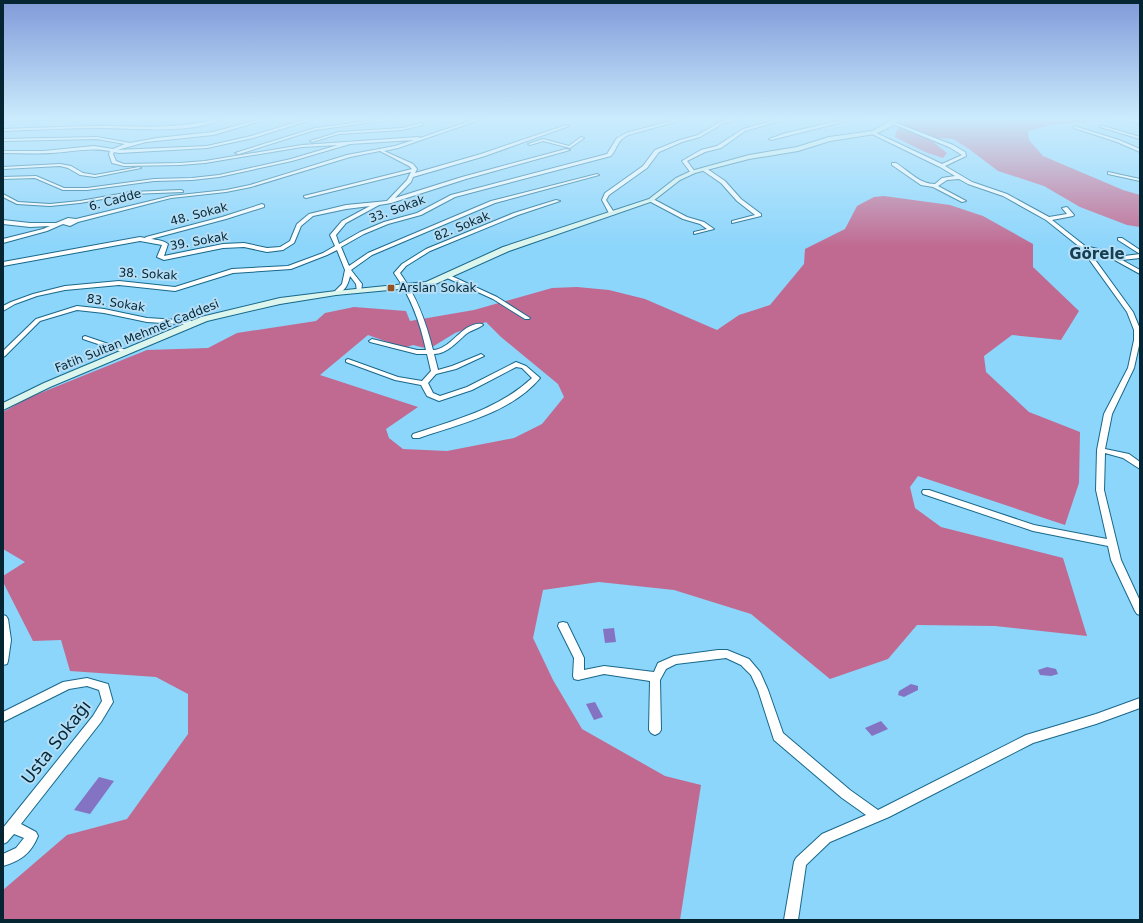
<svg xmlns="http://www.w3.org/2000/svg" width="1143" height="923" font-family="'DejaVu Sans',sans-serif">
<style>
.forest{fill:#c06a91;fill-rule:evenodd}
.water{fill:#8473c2}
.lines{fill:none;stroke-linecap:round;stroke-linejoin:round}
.street-casing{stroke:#18688a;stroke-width:2}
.secondary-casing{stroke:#18688a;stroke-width:2}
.street{fill:#fff;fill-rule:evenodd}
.secondary{fill:#dcf5ed;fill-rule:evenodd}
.poi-dot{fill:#945122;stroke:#b4def5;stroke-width:1.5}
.labels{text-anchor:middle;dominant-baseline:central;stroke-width:4;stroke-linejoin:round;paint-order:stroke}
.far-street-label{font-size:12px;fill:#052533;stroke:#b4def5}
.far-poi-label{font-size:12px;fill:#052533;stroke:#b4def5;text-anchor:start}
.far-district-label{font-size:15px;font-weight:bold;fill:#163d50;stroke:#b4def5}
.near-street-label{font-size:17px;fill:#052533;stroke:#b4def5}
</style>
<rect width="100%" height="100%" fill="#8cd5fb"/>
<g class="forest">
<path d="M909,118H1119L1051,125L1028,131L1029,140L1043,156L1123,190L1140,195V227L1127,225L1080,207L1044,186L998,171L969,149L953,139L938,138L932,141L947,153L943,158L925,152L895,137L896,131Z"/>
<path d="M884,196L950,205L983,216L1033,244V267L1079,311L1061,340L1012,335L984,356L986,372L1029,412L1080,432L1079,483L1065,525L918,476L910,487L915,508L941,527L1063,558L1087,636L995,626L917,625L888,659L830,679L751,614L674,590L599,582L543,590L533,638L553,680L582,729L665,776L701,785L680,920H3V890L67,835L127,819L188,734V694L156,677L70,671L61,640L33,641L3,582V576L25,562L3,549V412L28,398L147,350L208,348L237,333L316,321L325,313L354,307L406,311L410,321L474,310L552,288L577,287L609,290L645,299L717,330L739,315L770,305L804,264L805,249L845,229L857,206L874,197ZM486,322L501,337L558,384L564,397L542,424L514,438L447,451L403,449L389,438L386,429L418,407L320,375L368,335L404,348L413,345L429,349L455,333Z"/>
</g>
<g class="water">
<path d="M614,628L616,642L605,643L603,629Z"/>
<path d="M1047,667L1056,669L1058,674L1051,676L1040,675L1038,670Z"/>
<path d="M911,684L918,686V690L904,697L898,695L899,691Z"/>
<path d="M595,702L603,717L594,720L586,704Z"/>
<path d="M881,721L888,729L872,736L865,728Z"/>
<path d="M99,777L114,781L90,814L74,810Z"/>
</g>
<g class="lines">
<g class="street-casing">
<g id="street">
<path d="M70,118L68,119L3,121V119Z"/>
<path d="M218,118H224C192,135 137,128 100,128C68,128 35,130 3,131V129C36,128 69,126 101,126C141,126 180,130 218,118Z"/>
<path d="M265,118H272L213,135L146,142L117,150L207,146L251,136L310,118H317L253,138L207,148L119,153L114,152L113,154L116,161L124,164L180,163L205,161L302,145L418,137L420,138L479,118H485L398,148L384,151L413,164L417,169L415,173L481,154L566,125L569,126L485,156L413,177L411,182L395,198L462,177L566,149L570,150L466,179L391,203L379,205L346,223L336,235L339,244L360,232L384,222L417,213L451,195L607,154L617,138L626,133L682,118H689L628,135C616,142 619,146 611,156L455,197L421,215L388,224L364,234L341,247L349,266L368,253L491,201L597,174L599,175L495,203L372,255L351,270L362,284L361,292H357L356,284L350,276C348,285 345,291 336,295L333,293L342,284L345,270L337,250L327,255L291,269L233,273L175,291L119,285L65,290L37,296L15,304L3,311V306L11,302L33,294L65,286L119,281L175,287L232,269L288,266L323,253L335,246L330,235L342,221L370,206L346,209L313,216L301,226L294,243L283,250L267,252L244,247L223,248L164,260L157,257L162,245L140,241L3,266V262L140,237L145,238L146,237L222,217L262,204L264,205V207L226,219L151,239C157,240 163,240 168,244L164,256L223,244L244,243L267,248L280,247L290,241L297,224L309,214L346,205L387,201L407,180L411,172L306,198L304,197V196L412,169L409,166L380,151L350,157L251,187L226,192L171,198L78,222L70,226L63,224L47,231L3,243V239L43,229L50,226L30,227L3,224V220L30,223H56L68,218L76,219L171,196L226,190L250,185L347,155L395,146L414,140L350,144L292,161L219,177L192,180L154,181L87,190H63L35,178L3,179V177L36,176L64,188H87L154,179L192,178L219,175L291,159L338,145L302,147L205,163L180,165L124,166L112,163L109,154L110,151C90,147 71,152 51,153C35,154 19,153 3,153V151H44L94,146L113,149L125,144L97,139L3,141V139L97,137L130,143L157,138L213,132Z"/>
<path d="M391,118H403L315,130L239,154L235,153L315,128Z"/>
<path d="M734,118H741L722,124L700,137L682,142L659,152L647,168L609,195L606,200L615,214L610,215L602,200L605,193L643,166L655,150L680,140L698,135L720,122Z"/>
<path d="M782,118H789L745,131L721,148L705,152L687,161L695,172V173H691L682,161L701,150L717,146L743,129Z"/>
<path d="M851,118H859L771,140L769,139L786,133Z"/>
<path d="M894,122L953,145L965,152L966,156L945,166L972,182L1007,194L1049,217L1067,214L1062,208L1067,207L1074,215L1073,216L1052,220L1085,246L1106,251L1117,257L1140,254V258L1122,260L1140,270V274L1102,253L1088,250L1133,312L1140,329V341L1134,368L1112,414L1105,449L1129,454L1140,462V469L1123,458L1105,453L1104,490L1121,560L1140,601V615L1137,614L1135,611L1111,560L1108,546L1033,531L923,494L922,492L923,490H929L1034,525L1107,539L1096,490L1097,450L1104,414L1128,368L1134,340V330L1127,312L1081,248L1046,220L1003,196L968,184L959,179L947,180L938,186L966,201L962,202L933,187L921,185L892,165V163H896C909,171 919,184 935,184L942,178L955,176L940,167L872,134V132H874L942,164L962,155L949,147L893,124Z"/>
<path d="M422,123L423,125L402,130L339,134L312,142L310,141L339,132L402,128Z"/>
<path d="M1100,125L1140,137V139L1100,127Z"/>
<path d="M1074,126L1119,140L1140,149V152L1117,142L1074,128Z"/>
<path d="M581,137L584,138L570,148L543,141L530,145L528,144L543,139L569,146Z"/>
<path d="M60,164L71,166L83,173L95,175L139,167L141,168L95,177L80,175L68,168L60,166L3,169V167Z"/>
<path d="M702,168H706L725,181L741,199L761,214V216L732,223V221L755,215L737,201L721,183L702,170Z"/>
<path d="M1108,172L1140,179V181L1108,174Z"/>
<path d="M181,190L183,191V192L131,194L80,203L50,206L17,204L3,197V194L18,202L50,204L80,201L131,192Z"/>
<path d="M649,199H653L687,217L704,222L714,229L694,234V232L707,229L700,224L683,219L649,201Z"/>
<path d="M556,200L560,201L518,215L430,251L406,266L400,273C417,297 426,322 433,350C451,350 463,321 482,324L483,325C478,329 471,330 466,334C457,342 447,354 434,354L438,370L452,366L479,355L481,354L484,356L456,369L436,374L428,383L433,393L440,396L467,387L516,362L526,366L540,378C511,413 459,424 419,438H413L412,436L413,434C455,420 499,409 532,378L522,368L516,367L472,390L439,401L427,396L421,385L395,380L346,362V360L348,359L398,377L422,381L431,371L427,354H417L370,342L369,341L372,339L417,350H426C420,322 411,297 394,273L402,264L426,249L514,213Z"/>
<path d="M1118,238H1122L1140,250V254L1118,240Z"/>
<path d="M447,274L497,297L530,318L529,319H525L493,299L445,277L444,276Z"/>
<path d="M77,306L104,309L147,318L194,321L197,323L194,325L147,322L104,313L77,310L40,321L5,356L3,357V351L36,319Z"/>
<path d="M85,336L129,351L130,352L127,354L125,353L83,339V337Z"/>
<path d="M3,615L6,616L8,619L11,640L8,661L7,664L3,665Z"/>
<path d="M563,622L567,623L584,658V670L604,666L654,672L658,663L674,656L718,650H727L749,659L760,672L768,690L783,733L850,790L878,810L1026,735L1096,714L1140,698V708L1096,724L1033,743L889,817L830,842L806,865L798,920H784L794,862L796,858L822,834L866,815L842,798L774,740L758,690L751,675L741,665L726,658L676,664L666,669L660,680L661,730L659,733L655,735L651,733L649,730L650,681L604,674L578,680L574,679L573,676L574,658L558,626L559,623Z"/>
<path d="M87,678L108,684L113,702L101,722L21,824L36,832L38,836C31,853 21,861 3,866V854L16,848L24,838L14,834L7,842L3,844V828L93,716L102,701L99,690L87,686L69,689L3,722V712L63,682Z"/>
</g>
</g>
<g class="secondary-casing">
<g id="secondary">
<path d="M895,118H902L892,126L875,134L830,141L798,151L749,159L695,173L680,180L653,201L509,251L431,286L336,295L280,304L207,321L50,387L3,410V403L44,383L201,317L280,298L336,291L426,282L503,247L649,199L676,178L691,171L749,155L797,147L829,137L872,131Z"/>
<path d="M1130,118H1137L1140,120V125Z"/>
</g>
</g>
<use href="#street" class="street"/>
<use href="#secondary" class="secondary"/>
</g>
<linearGradient id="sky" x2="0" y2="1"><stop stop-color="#809ad9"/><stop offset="0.48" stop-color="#cbecfd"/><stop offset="1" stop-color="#cbecfd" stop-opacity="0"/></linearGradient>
<rect width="1143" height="247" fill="url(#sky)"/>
<rect class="poi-dot" x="387" y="284" width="8" height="8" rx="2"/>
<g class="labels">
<g class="far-street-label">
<text transform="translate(115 200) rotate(-15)">6. Cadde</text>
<text transform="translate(397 209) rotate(-20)">33. Sokak</text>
<text transform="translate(199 214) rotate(-15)">48. Sokak</text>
<text transform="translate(462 226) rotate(-22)">82. Sokak</text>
<text transform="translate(199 241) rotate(-10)">39. Sokak</text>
<text transform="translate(148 274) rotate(3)">38. Sokak</text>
<text transform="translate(116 303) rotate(9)">83. Sokak</text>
<text transform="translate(137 336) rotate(-22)">Fatih Sultan Mehmet Caddesi</text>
</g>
<g class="far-poi-label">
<text x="399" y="288">Arslan Sokak</text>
</g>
<g class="far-district-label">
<text x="1097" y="254">Görele</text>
</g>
<g class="near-street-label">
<text transform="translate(56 742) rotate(-52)">Usta Sokağı</text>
</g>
</g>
<rect width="1143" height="923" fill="none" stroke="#052533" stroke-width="8"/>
</svg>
